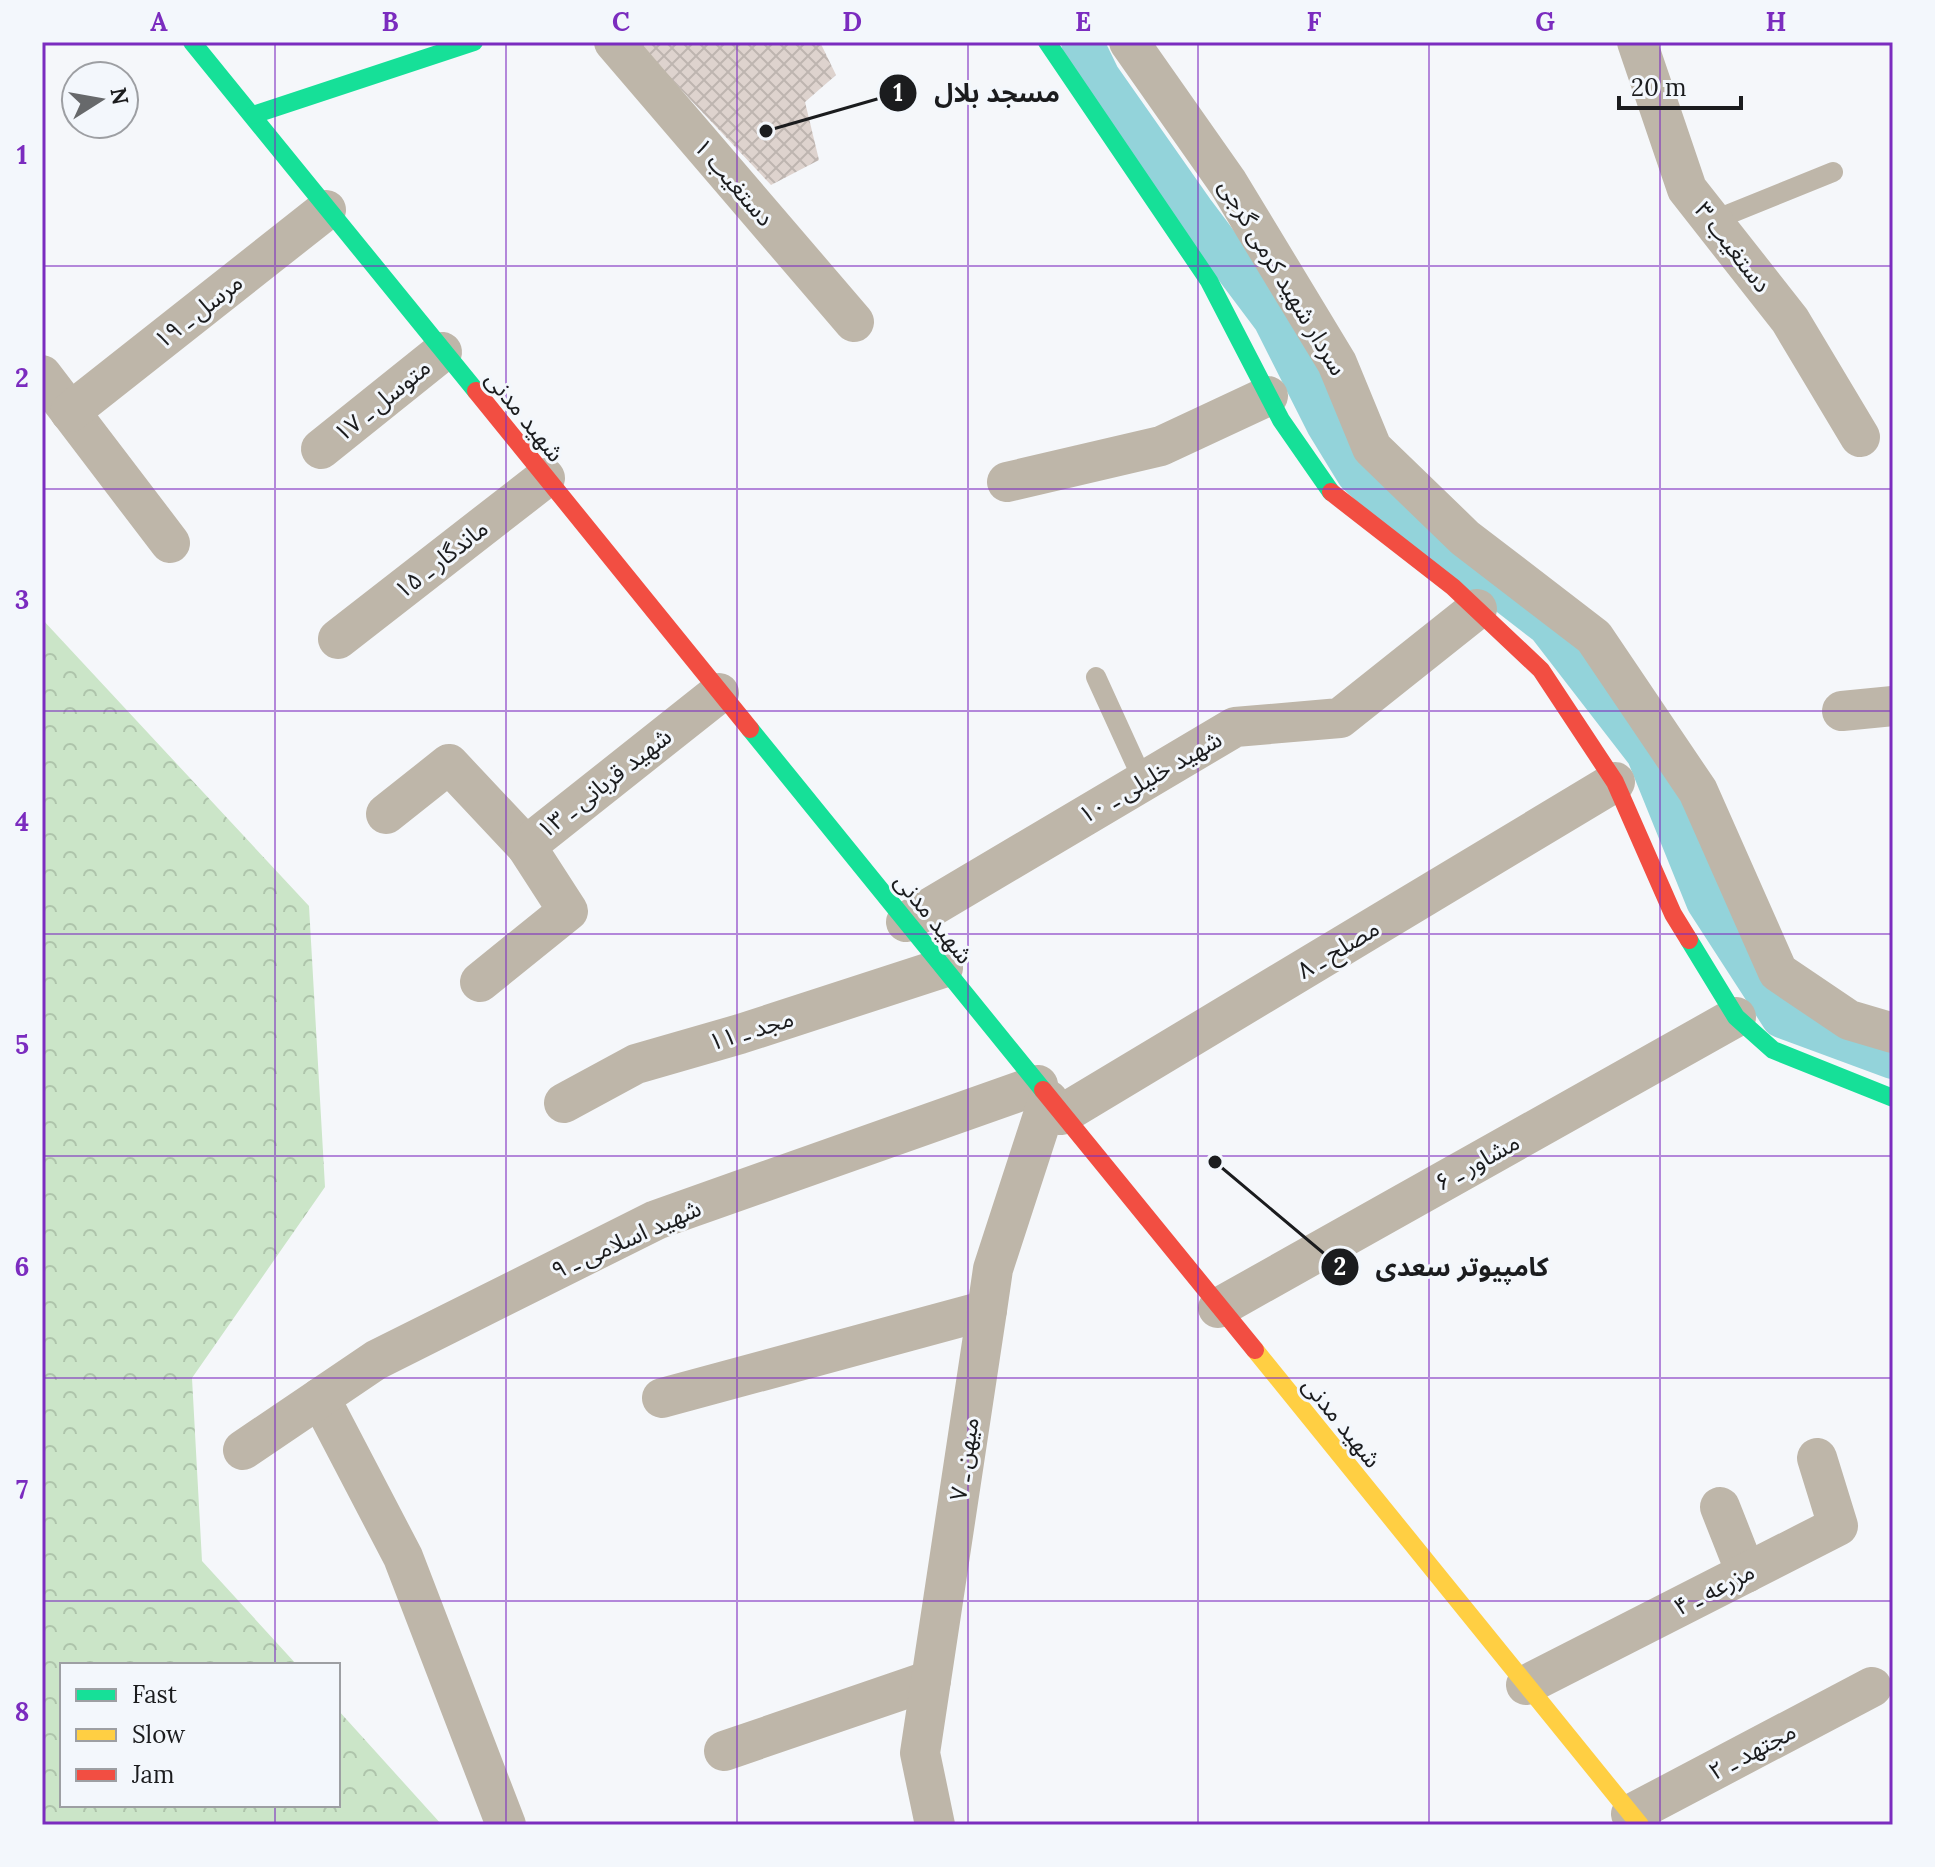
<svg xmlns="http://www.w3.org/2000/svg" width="1935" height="1867" font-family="Lora,'Noto Sans Arabic',serif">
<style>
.forest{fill:url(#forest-crowns)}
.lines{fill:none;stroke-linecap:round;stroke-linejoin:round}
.canal{stroke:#93d3da;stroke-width:42}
.building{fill:url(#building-cross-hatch)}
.lane{stroke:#beb6a9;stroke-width:20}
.street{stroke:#beb6a9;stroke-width:40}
.fast{stroke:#16e098;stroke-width:18}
.slow{stroke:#ffcf43;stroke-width:18}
.jam{stroke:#f24e42;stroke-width:18}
.grid{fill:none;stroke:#7b2cbf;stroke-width:2;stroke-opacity:0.55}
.labels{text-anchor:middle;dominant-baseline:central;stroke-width:6;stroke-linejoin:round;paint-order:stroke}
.street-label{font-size:24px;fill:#1b1c1e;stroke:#f3f7fc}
.leader{fill:none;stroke:#1b1c1e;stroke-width:3}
.callout-dot{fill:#1b1c1e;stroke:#f3f7fc;stroke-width:3}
.mark-label{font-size:24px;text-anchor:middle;font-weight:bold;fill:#fff}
.callout-label{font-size:26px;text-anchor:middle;font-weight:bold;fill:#1b1c1e;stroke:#f3f7fc;stroke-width:6;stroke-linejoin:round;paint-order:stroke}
.neatline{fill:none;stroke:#7b2cbf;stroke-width:3}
.grid-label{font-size:26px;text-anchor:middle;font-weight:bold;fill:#7b2cbf}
</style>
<defs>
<pattern id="forest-crowns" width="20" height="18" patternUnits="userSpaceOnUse" patternTransform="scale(2)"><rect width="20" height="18" fill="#cbe5c8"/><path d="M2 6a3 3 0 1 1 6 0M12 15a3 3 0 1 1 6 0" fill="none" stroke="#aec4ab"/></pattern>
<pattern id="building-cross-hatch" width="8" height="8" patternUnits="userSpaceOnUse" patternTransform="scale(2)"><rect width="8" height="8" fill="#ded3ce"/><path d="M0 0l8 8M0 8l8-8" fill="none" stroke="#beb5b0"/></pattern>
</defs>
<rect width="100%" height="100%" fill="#f5f7fa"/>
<path class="forest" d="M42,619L309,906L325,1187L192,1378L202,1561L297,1665H62V1805H338V1710L442,1825H42Z"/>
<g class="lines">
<path class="canal" d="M1082,42L1099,77L1193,211L1274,319L1327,424L1357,473L1385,499L1548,625L1647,753L1707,901L1782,1017L1893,1058"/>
</g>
<path class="building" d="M636,42H820L836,75L805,102L819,160L771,185Z"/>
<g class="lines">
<g class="lane">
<path d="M1712,221L1833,172"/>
<path d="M1096,677L1143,780"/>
</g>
<g class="street">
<path d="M614,42L854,322"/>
<path d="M1129,42L1228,183L1337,363L1372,448L1465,538L1594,637L1698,791L1778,972L1849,1020L1893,1033"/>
<path d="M1637,42L1687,189L1790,320L1860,437"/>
<path d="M42,375L170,543"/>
<path d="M70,412L326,210"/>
<path d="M321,449L442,352"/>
<path d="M1007,482L1161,446L1268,396"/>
<path d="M338,639L545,478"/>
<path d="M1842,711L1893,706"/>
<path d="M386,814L449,764L526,846"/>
<path d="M906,922L1235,727L1340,718L1477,609"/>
<path d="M480,982L568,911L526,846L719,693"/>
<path d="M564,1103L636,1064L740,1034L943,968"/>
<path d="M1061,1115L1615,782"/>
<path d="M1218,1308L1736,1017"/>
<path d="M320,1398L403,1557L506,1825"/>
<path d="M662,1398L987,1310"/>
<path d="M243,1450L376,1360L656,1220L1038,1085"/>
<path d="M1720,1507L1746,1573"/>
<path d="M1526,1685L1838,1526L1817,1458"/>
<path d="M724,1751L931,1680"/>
<path d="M1631,1814L1872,1687"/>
<path d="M935,1825L920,1753L987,1310L993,1269L1048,1100"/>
</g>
<g class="fast">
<path d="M192,42L476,391"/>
<path d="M1047,42L1209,281L1281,420L1331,492"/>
<path d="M253,115L474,42"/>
<path d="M750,729L1043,1090"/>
<path d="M1689,940L1736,1017L1773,1050L1893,1098"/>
</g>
<path class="slow" d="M1255,1350L1640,1825"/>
<g class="jam">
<path d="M476,391L750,729"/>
<path d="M1331,492L1453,587L1541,670L1615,782L1673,914L1689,940"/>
<path d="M1043,1090L1255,1350"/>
</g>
</g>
<path class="grid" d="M275,42V1665M506,42V1825M737,42V1825M968,42V1825M1198,42V1825M1429,42V1825M1660,42V1825M42,266H1893M42,489H1893M42,711H1893M42,934H1893M42,1156H1893M42,1378H1893M42,1601H1893M275,1805V1825"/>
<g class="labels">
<g class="street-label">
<text transform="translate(734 182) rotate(49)">دستغیب ۱</text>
<text transform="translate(1733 247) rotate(52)">دستغیب ۳</text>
<text transform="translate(1283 277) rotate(59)">سردار شهید کرمی گرجی</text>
<text transform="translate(198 311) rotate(-38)">مرسل ـ ۱۹</text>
<text transform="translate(382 400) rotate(-39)">متوسل ـ ۱۷</text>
<text transform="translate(525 416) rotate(51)">شهید مدنی</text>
<text transform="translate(441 559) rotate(-38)">ماندگار ـ ۱۵</text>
<text transform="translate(1150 777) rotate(-30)">شهید خلیلی ـ ۱۰</text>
<text transform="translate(604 783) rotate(-38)">شهید قربانی ـ ۱۳</text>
<text transform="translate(934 918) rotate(51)">شهید مدنی</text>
<text transform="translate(1338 949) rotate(-31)">مصلح ـ ۸</text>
<text transform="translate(751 1030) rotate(-17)">مجد ـ ۱۱</text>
<text transform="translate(1477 1162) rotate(-29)">مشاور ـ ۶</text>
<text transform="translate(626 1239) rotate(-24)">شهید اسلامی ـ ۹</text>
<text transform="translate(1342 1422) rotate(51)">شهید مدنی</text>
<text transform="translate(964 1459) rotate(-81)">میهن ـ ۷</text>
<text transform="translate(1714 1589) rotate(-27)">مزرعه ـ ۴</text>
<text transform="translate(1752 1751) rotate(-28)">مجتهد ـ ۲</text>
</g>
</g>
<path class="leader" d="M766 131L898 93M1215 1162L1340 1267"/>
<g class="callout-dot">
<circle cx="766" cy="131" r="8"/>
<circle cx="1215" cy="1162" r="8"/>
<circle cx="898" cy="93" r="20"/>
<circle cx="1340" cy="1267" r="20"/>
</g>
<g class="mark-label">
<text x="898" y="101">1</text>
<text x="1340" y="1275">2</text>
</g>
<g class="callout-label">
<text x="997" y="102">مسجد بلال</text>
<text x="1462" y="1276">کامپیوتر سعدی</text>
</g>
<rect width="1935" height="1867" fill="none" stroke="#f3f7fc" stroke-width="88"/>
<rect x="60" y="1663" width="280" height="144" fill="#f3f7fc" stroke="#9d9fa3" stroke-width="2"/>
<rect x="76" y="1689" width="40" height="12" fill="#16e098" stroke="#9d9fa3" stroke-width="2"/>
<text x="132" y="1703" font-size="24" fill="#1b1c1e">Fast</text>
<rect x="76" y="1729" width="40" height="12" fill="#ffcf43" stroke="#9d9fa3" stroke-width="2"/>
<text x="132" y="1743" font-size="24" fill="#1b1c1e">Slow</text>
<rect x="76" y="1769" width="40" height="12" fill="#f24e42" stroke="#9d9fa3" stroke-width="2"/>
<text x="132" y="1783" font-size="24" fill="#1b1c1e">Jam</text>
<g transform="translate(100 100) rotate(79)"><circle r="38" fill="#f3f7fc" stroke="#9d9fa3" stroke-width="2"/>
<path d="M0-6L14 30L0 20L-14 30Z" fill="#67696b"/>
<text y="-12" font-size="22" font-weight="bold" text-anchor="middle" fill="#1b1c1e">N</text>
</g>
<path d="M1619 96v12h122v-12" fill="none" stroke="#1b1c1e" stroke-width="4"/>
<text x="1631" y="96" font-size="24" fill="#1b1c1e" stroke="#f3f7fc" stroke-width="6" paint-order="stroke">20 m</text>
<rect x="44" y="44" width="1847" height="1779" class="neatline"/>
<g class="grid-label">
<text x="159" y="31">A</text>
<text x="390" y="31">B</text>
<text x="621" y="31">C</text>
<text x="852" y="31">D</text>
<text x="1083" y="31">E</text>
<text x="1314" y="31">F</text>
<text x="1545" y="31">G</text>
<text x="1776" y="31">H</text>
<text x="22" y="164">1</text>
<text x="22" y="387">2</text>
<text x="22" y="609">3</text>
<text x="22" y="831">4</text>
<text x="22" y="1054">5</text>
<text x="22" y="1276">6</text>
<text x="22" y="1499">7</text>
<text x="22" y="1721">8</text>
</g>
</svg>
